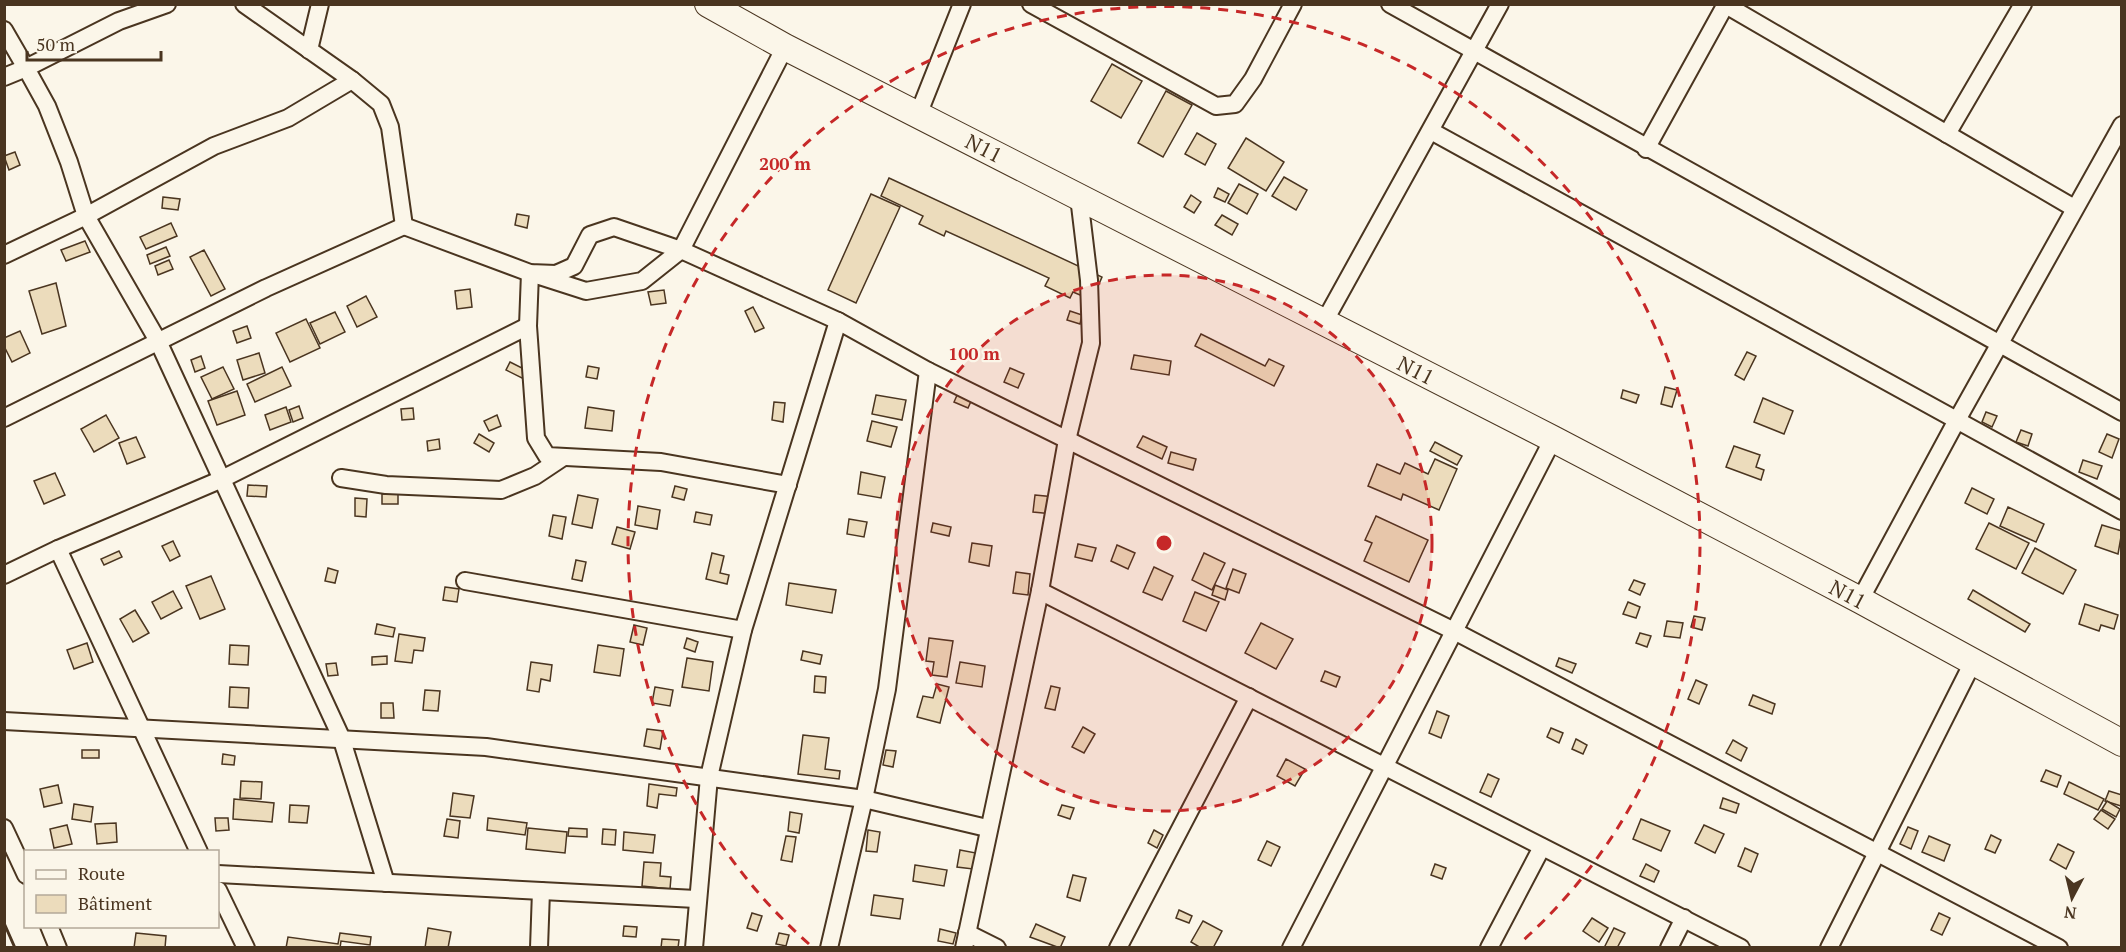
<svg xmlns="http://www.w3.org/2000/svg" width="2126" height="952" font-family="'PT Serif',serif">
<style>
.building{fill:#ecdcbc;stroke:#4a3520;stroke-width:1.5}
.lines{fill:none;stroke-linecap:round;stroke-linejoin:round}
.minor-casing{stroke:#4a3520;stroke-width:20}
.primary-casing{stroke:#4a3520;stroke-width:28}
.minor{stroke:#fbf6e9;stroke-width:16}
.primary{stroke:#fbf6e9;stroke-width:26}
.wall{stroke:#4a3520;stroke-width:3}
.ring{fill:none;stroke:#c62828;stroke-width:3;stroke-dasharray:10 8}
.labels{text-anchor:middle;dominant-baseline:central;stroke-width:4.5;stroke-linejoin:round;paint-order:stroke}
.street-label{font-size:21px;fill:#4a3520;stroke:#fbf6e9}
.centre{fill:#c62828;stroke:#fbf6e9;stroke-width:3}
.ring-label{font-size:18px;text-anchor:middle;font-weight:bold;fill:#c62828;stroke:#fbf6e9;stroke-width:4.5;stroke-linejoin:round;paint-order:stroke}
</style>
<rect width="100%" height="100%" fill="#fbf6e9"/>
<g class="building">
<path d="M1112,64L1142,81L1121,118L1091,101Z"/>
<path d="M1166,91L1192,105L1163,157L1138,143Z"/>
<path d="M1197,133L1216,144L1205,165L1185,154Z"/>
<path d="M1246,138L1284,162L1266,191L1228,168Z"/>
<path d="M15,152L20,165L9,170L4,156Z"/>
<path d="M1284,177L1307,190L1296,210L1272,196Z"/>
<path d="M889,178L1102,277L1092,300L1073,292L1070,298L1045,286L1049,278L946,231L944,236L919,224L923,216L881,196Z"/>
<path d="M1239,184L1258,194L1247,214L1228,203Z"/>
<path d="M1218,188L1229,194L1225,202L1214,197Z"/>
<path d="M871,194L900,207L856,303L828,290Z"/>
<path d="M1191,195L1201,202L1194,213L1184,207Z"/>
<path d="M163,197L180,199L178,210L162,208Z"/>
<path d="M517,214L529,216L527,228L515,225Z"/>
<path d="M1222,215L1238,224L1232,235L1215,225Z"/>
<path d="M171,223L177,236L146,249L140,237Z"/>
<path d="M85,241L90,252L66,261L61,250Z"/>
<path d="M166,247L170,256L150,264L147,255Z"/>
<path d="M204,250L225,289L211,296L190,257Z"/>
<path d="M169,260L173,269L158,275L155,266Z"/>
<path d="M56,283L66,326L42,334L29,291Z"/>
<path d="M470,289L472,307L457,309L455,291Z"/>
<path d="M664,290L666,303L651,305L648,292Z"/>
<path d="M366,296L377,317L357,327L347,306Z"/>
<path d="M753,307L764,328L755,332L745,311Z"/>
<path d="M1070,311L1082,315L1080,324L1067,320Z"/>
<path d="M335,312L345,332L320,344L310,323Z"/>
<path d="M306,319L320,348L290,362L276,333Z"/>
<path d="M247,326L251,338L237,343L233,331Z"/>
<path d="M20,331L30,353L12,362L4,346V338Z"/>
<path d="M1201,334L1265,366L1269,359L1284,366L1274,386L1195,346Z"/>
<path d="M1747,352L1756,356L1744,380L1735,375Z"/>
<path d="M259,353L265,373L243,380L237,360Z"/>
<path d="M1134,355L1171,361L1169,375L1131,369Z"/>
<path d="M201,356L205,368L195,372L191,360Z"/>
<path d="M510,362L532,373L528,381L506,370Z"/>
<path d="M588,366L599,368L597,379L586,377Z"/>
<path d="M223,367L234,389L212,399L201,377Z"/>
<path d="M282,367L291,386L255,402L247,384Z"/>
<path d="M1010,368L1024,374L1018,388L1004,382Z"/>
<path d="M1665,387L1677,390L1672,407L1661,404Z"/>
<path d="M1623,390L1639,395L1636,403L1621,398Z"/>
<path d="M237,391L245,415L217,425L208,401Z"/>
<path d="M958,393L972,399L968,408L954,402Z"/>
<path d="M876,395L906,400L902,420L872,414Z"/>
<path d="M1763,398L1793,411L1784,434L1754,422Z"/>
<path d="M774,402L785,403L783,422L772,420Z"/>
<path d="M299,406L303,418L293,422L289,410Z"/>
<path d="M286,407L291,422L270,430L265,415Z"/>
<path d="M588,407L614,411L612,431L585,428Z"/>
<path d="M413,408L414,419L402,420L401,409Z"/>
<path d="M1986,412L1997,416L1992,427L1982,422Z"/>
<path d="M106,415L119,438L94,452L81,429Z"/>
<path d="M497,415L501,426L489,431L484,421Z"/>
<path d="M872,421L897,427L891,447L867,441Z"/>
<path d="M2021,430L2032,434L2028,446L2016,442Z"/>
<path d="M479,434L494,443L489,452L474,443Z"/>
<path d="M2107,434L2119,439L2112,458L2099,452Z"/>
<path d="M1143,436L1167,447L1162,459L1137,447Z"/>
<path d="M136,437L145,457L127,464L119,443Z"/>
<path d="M439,439L440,449L428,451L427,441Z"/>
<path d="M1435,442L1462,456L1457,465L1430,451Z"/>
<path d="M1734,446L1760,455L1756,467L1764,470L1761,480L1726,467Z"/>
<path d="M1171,452L1196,459L1193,470L1168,463Z"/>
<path d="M1435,459L1457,469L1439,510L1403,494L1401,500L1368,486L1377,464L1400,474L1405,463L1428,474Z"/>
<path d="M2083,460L2102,466L2097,479L2079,472Z"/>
<path d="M861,472L885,477L881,498L858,494Z"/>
<path d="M55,473L65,495L44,504L34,481Z"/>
<path d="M248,485L267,486L266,497L247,496Z"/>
<path d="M675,486L687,489L684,500L672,497Z"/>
<path d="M1972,488L1994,499L1987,514L1965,503Z"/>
<rect x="382" y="494" width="16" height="10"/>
<path d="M578,495L598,499L592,528L572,524Z"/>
<path d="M1035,495L1055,497L1053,514L1033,512Z"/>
<path d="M355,498L367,499L366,517L355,516Z"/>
<path d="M638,506L660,510L657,529L635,525Z"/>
<path d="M2008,507L2044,524L2036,542L2000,526Z"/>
<path d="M696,512L712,515L710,525L694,522Z"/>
<path d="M553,515L566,517L562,539L549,536Z"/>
<path d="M1376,516L1428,540L1409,582L1364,561L1372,543L1365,540Z"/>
<path d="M849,519L867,522L864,537L847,534Z"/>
<path d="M933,523L951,527L949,536L931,532Z"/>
<path d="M1989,523L2029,543L2016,569L1976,549Z"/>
<path d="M2102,525L2122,531L2118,554L2095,546Z"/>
<path d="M617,527L635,532L630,549L612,544Z"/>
<path d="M173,541L180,556L170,561L162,546Z"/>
<path d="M972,543L992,546L989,566L969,562Z"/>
<path d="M1078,544L1096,548L1092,561L1075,557Z"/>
<path d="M1117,545L1135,553L1128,569L1111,561Z"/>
<path d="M2035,548L2076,570L2063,594L2022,573Z"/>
<path d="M119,551L122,557L104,565L101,559Z"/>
<path d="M712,553L724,556L720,573L729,575L727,584L706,579Z"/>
<path d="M1204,553L1225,563L1212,590L1192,580Z"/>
<path d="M576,560L586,562L582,581L572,579Z"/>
<path d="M1154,567L1173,576L1162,600L1143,592Z"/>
<path d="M328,568L338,571L335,583L325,581Z"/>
<path d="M1233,569L1246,574L1239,593L1226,588Z"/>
<path d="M1016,572L1030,574L1028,595L1013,593Z"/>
<path d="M211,576L225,609L200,619L186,586Z"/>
<path d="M1634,580L1645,584L1640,595L1629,590Z"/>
<path d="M789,583L836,590L832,613L786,605Z"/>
<path d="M1215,585L1228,590L1225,600L1212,595Z"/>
<path d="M445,587L459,589L457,602L443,600Z"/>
<path d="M1973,590L2030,624L2025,632L1968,599Z"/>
<path d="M173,591L182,608L161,619L152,602Z"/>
<path d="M1195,592L1219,602L1206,631L1183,621Z"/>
<path d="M1628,602L1640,607L1636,618L1623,614Z"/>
<path d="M2085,604L2118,615L2114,629L2101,625L2099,631L2079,624Z"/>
<path d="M135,610L149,633L133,642L120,619Z"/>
<path d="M1694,616L1705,618L1702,630L1691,627Z"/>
<path d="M1667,621L1683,623L1680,638L1664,636Z"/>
<path d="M1261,623L1293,639L1276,669L1245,653Z"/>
<path d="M377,624L395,628L393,637L375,634Z"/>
<path d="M634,625L647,628L643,645L630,642Z"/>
<path d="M1640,633L1651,636L1647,647L1636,643Z"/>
<path d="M399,634L425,638L423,651L414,650L412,663L395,661Z"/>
<path d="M687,638L698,642L695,652L684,648Z"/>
<path d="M929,638L953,641L947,677L932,675L934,662L926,661Z"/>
<path d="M87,643L93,662L74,669L67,650Z"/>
<path d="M230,645L249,646L248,665L229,664Z"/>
<path d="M598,645L624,649L620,676L594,672Z"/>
<path d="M803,651L822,655L820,664L801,660Z"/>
<path d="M387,656V664L372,665V657Z"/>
<path d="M687,658L713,662L709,691L682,687Z"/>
<path d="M1559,658L1576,664L1572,673L1556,666Z"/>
<path d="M531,662L552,665L550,681L541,679L539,692L527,690Z"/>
<path d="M960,662L985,666L982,687L956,683Z"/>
<path d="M336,663L338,675L328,676L326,664Z"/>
<path d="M1325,671L1340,677L1336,687L1321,681Z"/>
<path d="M815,676L826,677L825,693L814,692Z"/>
<path d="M1696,680L1707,685L1699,704L1688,699Z"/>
<path d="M937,684L949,687L940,723L917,717L923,696L933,698Z"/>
<path d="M1051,686L1060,688L1055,710L1045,708Z"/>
<path d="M230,687L249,688L248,708L229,707Z"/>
<path d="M655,687L673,690L670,706L652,703Z"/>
<path d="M425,690L440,691L438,711L423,710Z"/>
<path d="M1753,695L1775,704L1772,714L1749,705Z"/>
<path d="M381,703H393L394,718H381Z"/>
<path d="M1437,711L1449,716L1441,738L1429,733Z"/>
<path d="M1083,727L1095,734L1084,753L1072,747Z"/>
<path d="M1551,728L1563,733L1559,743L1547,737Z"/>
<path d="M647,729L663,731L660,749L644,746Z"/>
<path d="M803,735L829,738L825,769L840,771L839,779L798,774Z"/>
<path d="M1576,739L1587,745L1583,754L1572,749Z"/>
<path d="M1733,740L1747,748L1741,761L1726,753Z"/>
<rect x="82" y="750" width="17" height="8"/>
<path d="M886,750L896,751L893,767L883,765Z"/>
<path d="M223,754L235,756L234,765L222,764Z"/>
<path d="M1286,759L1305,769L1295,786L1277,776Z"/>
<path d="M2046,770L2061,776L2057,787L2041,781Z"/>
<path d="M1488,774L1499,779L1491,797L1480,792Z"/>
<path d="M241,781L262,782L261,799L240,798Z"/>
<path d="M2069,782L2104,799L2098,810L2064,794Z"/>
<path d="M649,784L677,788L676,796L659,794L657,808L647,806Z"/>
<path d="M58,785L62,803L44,807L40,789Z"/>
<path d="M2109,791L2122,795L2121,806L2105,801Z"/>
<path d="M453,793L474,796L470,818L450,816Z"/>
<path d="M1723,798L1739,804L1736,813L1720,808Z"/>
<path d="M234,799L274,803L272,822L233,819Z"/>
<path d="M2107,801L2120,809L2116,817L2102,809Z"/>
<path d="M74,804L93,807L91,822L72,819Z"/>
<path d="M290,805L309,806L307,823L289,822Z"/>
<path d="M1062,805L1074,808L1070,819L1058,815Z"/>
<path d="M2101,810L2115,819L2108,829L2094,819Z"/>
<path d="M790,812L802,814L799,833L788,831Z"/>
<path d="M215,818H228L229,830L216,831Z"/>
<path d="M488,818L527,823L525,835L487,830Z"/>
<path d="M447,819L460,821L458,838L444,836Z"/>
<path d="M1641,819L1670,831L1661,851L1633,839Z"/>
<path d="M116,823L117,842L97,844L95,824Z"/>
<path d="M67,825L72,844L54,848L50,829Z"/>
<path d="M1704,825L1724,834L1715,853L1695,843Z"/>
<path d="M1908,827L1918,831L1911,849L1900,844Z"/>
<path d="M528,828L567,832L565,853L526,849Z"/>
<path d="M569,828L587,829V837L568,836Z"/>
<path d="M603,829L616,830L615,845L602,844Z"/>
<path d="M868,830L880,832L877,852L866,851Z"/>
<path d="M1154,830L1163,835L1157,848L1148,843Z"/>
<path d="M624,832L655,835L653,853L623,850Z"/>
<path d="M1991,835L2001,840L1995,853L1985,849Z"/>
<path d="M786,836L796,837L792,862L781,860Z"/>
<path d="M1929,836L1950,845L1944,861L1922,852Z"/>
<path d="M1267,841L1280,847L1271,866L1258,860Z"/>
<path d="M2058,844L2074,852L2066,869L2050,860Z"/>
<path d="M1745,848L1758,854L1751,872L1738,866Z"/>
<path d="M960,850L976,853L973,869L957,867Z"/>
<path d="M644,862L661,863L660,876L671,877L670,889L642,886Z"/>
<path d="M1435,864L1446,868L1442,879L1431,875Z"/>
<path d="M1646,864L1659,871L1654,882L1640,876Z"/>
<path d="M915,865L947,870L944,886L913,881Z"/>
<path d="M1073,875L1086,878L1080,901L1067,897Z"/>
<path d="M874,895L903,899L900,919L871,915Z"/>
<path d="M1179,910L1192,916L1189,923L1176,918Z"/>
<path d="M752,913L762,916L757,931L747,928Z"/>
<path d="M1939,913L1950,918L1942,935L1931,930Z"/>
<path d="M1592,918L1608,928L1599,942L1583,931Z"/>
<path d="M1203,921L1222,931L1213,948H1201L1191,942Z"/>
<path d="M1036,924L1065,937L1060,948L1030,937Z"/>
<path d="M624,926L637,927L636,937L623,936Z"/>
<path d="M428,928L451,932L448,948H425Z"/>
<path d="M1614,928L1625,933L1617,948H1604Z"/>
<path d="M940,929L956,933L953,944L938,941Z"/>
<path d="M136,933L166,936L165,948H134Z"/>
<path d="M340,933L371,937L370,945L341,941L340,948H286L288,937L338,944Z"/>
<path d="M779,933L789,935L786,946L776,944Z"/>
<path d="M662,939L679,940L678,948H661Z"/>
</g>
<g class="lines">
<g class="minor-casing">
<g id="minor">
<path d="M167,4L119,21L26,68L47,106L69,162L86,216L158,341L341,737L386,883"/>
<path d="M244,4L352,80L381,104L390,127L404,226L530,273L556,274L574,266L590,235L614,227L681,250L838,321L928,371L1454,631L2059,948"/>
<path d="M1031,4L1216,106L1235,104L1253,79L1293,4"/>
<path d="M1390,4L2122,412"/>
<path d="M1726,5L2074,208"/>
<path d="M4,30L26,68L4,77"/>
<path d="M785,47L681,250L642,281L586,291L530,273L528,326L536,438L547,456L661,462L788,485"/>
<path d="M309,50L320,4"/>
<path d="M918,115L962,4"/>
<path d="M1431,131L2122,511"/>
<path d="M1947,134L2023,4"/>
<path d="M1646,149L1726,4"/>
<path d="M4,255L86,216L214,146L288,118L352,80"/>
<path d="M1323,324L1500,4"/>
<path d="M4,418L266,288L404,226"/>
<path d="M341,478L386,485L501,490L535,476L562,458"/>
<path d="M58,549L199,852"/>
<path d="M4,575L58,549L220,480L528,326"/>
<path d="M465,581L743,630"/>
<path d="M1040,591L1741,948"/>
<path d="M1860,600L1957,420L2122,125"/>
<path d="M4,721L486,747L864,799L987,828"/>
<path d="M4,828L26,875"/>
<path d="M218,874L696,899"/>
<path d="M218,890L246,948"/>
<path d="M49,926L58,948"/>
<path d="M967,933L997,948"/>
<path d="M539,948L541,891"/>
<path d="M694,948L709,777L743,630L838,321"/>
<path d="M829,948L864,799L887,689L928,371"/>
<path d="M964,948L1040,591L1067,440L1091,343L1089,280L1079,197"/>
<path d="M1118,948L1249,697"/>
<path d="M1291,948L1553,439"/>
<path d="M1489,948L1542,847"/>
<path d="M1669,948L1684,918"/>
<path d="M1829,948L1973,662"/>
</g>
</g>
<g class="primary-casing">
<path id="primary" d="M708,4L785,47L1553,439L1860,600L2122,743"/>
</g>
<use href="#minor" class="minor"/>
<use href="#primary" class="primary"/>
<path class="wall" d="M4,923L15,948"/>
</g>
<circle cx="1164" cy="543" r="268" fill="#c62828" fill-opacity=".12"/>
<g class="ring">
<circle cx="1164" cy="543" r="268"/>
<path d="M809 944A536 536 0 1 1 1519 944"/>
</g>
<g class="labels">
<g class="street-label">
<text transform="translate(984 148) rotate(27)">N11</text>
<text transform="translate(1416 370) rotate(27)">N11</text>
<text transform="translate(1848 594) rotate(28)">N11</text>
</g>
</g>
<circle cx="1164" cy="543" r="9" class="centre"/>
<g class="ring-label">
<text x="785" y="170">200 m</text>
<text x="974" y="360">100 m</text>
</g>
<rect width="2126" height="952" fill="none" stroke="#4a3520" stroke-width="12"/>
<rect x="24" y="850" width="195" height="78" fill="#fbf6e9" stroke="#b4a999" stroke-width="1.5"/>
<rect x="36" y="870" width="30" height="9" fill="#fbf6e9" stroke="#b4a999" stroke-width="1.5"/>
<text x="78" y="880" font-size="18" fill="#4a3520">Route</text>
<rect x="36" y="895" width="30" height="18" fill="#ecdcbc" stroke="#b4a999" stroke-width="1.5"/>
<text x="78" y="910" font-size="18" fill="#4a3520">Bâtiment</text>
<g transform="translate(2072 898) rotate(187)" stroke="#fbf6e9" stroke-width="4.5" paint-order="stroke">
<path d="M0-4.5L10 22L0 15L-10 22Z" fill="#4a3520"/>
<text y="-9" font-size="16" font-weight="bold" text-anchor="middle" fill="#4a3520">N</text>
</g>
<path d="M27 51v9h134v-9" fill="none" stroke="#4a3520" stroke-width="3"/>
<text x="36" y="51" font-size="18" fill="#4a3520" stroke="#fbf6e9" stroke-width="4.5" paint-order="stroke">50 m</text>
</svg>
